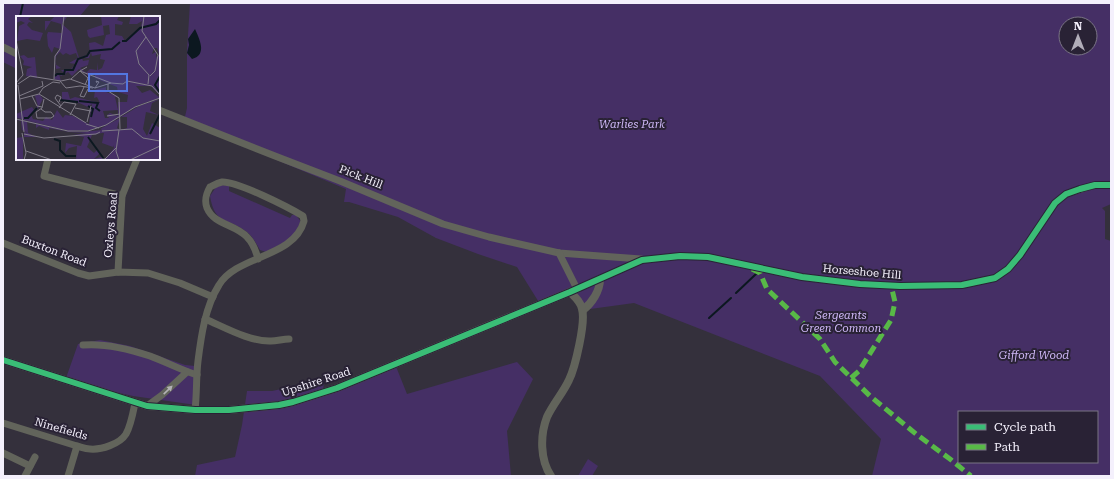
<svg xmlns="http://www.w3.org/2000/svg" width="1114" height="479" font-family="'Roboto Serif',serif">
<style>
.green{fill:#452f65;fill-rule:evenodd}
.water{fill:#0c1820}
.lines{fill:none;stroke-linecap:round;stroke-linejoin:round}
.stream{stroke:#0c1820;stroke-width:2}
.minor{stroke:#62645b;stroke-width:7}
.tertiary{stroke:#62645b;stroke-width:8}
.quiet{stroke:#58b947;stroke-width:5;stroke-dasharray:10 5;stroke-linecap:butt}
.cycleway-casing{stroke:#292235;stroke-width:8}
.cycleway{stroke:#3abd76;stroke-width:6}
.oneway{fill:#b2b1b4}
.labels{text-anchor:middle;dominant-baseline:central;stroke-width:4;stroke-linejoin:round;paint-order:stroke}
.park-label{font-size:11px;font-style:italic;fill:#ceb7f6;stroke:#292235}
.street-label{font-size:11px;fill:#f4f0fc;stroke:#292235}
.inset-river{fill:none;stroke:#0c1820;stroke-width:2}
.inset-road{fill:none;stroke:#817d89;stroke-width:1}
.view{fill:#5376e1;fill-opacity:0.15;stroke:#5376e1;stroke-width:2}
.inset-edge{fill:none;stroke:#f4f0fc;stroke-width:2}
</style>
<rect width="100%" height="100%" fill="#34303c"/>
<g class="green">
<path d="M3,3H91L79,17H17V69L3,62Z"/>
<path d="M190,3H1111V204L1102,208L1105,211V239L1111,241V476H872L881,439L820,376L634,303L583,310L570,292L540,304L517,267L478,254L436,238L398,217L349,202H344L346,189L184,121L187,108V51ZM1066,24H1090V48H1066ZM959,412H1097V462H959Z"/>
<path d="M222,185L229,186V191L290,218L292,215H296L301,222L292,238L266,252L260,250C256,243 253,237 247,232C228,217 215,226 210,196L216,187Z"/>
<path d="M100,340L130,346L185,365L195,366L196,405L133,396L65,381L78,344Z"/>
<path d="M517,362L533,379L507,431L511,476H195L197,465L235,457L242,425L247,391H272L324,380L323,392L395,364L407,394Z"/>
<path d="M588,459L598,466L592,476H578Z"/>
</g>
<path class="water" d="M195,29C199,38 208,55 192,59L187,53L189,45L188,39Z"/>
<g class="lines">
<g class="stream">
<path d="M20,17L23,3"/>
<path d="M736,293L756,274"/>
<path d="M709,318L731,298"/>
</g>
<g class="minor">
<path d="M3,47L17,54"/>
<path d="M159,110L275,156L340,181L443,224L489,237L559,253L641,259"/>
<path d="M48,159L44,176L122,196"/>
<path d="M3,243L78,273L89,276L118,272L148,273L180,283L213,297"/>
<path d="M559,253L577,289L642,260L680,256L708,257L802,277L860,284L900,286L962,285L995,278L1008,269L1020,255L1055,203L1066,194L1095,185H1111"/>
<path d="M118,272L122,196L137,159"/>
<path d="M205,319C224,327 250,342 271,341C277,341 283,339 289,339"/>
<path d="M83,345C105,343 129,349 150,356C166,362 181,370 197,375"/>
<path d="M147,406L162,395L187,372"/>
<path d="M195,410C197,394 196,377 198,361C201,337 205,307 219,285C237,255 294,258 304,221L303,216C288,207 237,181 222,182C217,183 214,185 210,187C206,194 204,200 207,208C214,225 235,224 247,237C253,243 256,251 258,259"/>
<path d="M3,423L77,446C81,447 85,449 90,449C101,450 120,444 126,434C131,425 133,413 135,403"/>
<path d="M3,453L30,466"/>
<path d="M25,476L35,457"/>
<path d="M68,476L77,446"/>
</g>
<g class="tertiary">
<path d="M583,310C592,303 600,291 600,279"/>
<path d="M3,360L147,406L195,410H229L279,405L293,402L337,388L577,289"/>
<path d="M551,476C540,460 540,435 547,417C553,404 563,393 569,380C575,368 586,322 582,309C581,302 575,297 570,292"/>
</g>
<g class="quiet">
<path d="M752,269L760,273L767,289L820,339L835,362L870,396L916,434L950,459L971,476"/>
<path d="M851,378L859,371L891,320L895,302L891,285"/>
</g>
<g class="cycleway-casing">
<path id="cycleway" d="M3,360L147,406L195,410H229L279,405L293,402L337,388L570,292L642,260L680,256L708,257L802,277L860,284L900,286L962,285L995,278L1008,269L1020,255L1055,203L1066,194L1080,189L1095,185H1111"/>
</g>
<use href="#cycleway" class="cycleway"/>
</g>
<defs><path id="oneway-solid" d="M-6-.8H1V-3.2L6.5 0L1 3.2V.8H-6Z"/></defs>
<use class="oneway" href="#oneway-solid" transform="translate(168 390) rotate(-44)"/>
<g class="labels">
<g class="park-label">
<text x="632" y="124">Warlies Park</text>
<text x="841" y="315">Sergeants<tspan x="841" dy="13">Green Common</tspan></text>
<text x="1034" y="355">Gifford Wood</text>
</g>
<g class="street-label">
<text transform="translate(361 177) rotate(22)">Pick Hill</text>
<text transform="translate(111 225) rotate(-85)">Oxleys Road</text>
<text transform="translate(54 251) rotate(21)">Buxton Road</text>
<text transform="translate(862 272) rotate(5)">Horseshoe Hill</text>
<text transform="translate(316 382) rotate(-18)">Upshire Road</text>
<text transform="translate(61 429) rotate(16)">Ninefields</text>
</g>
</g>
<g transform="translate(16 16)">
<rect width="144" height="144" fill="#34303c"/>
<path d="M0,0H16L12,3L17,7L13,6L11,9L16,14L27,17L24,25L11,23L1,25L3,10L9,7L5,5L0,7ZM39,0L51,1L46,8L55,16L63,42L74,38L73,27L79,26L87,30L90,19L94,18L93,9L87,10L88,19L74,22L72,20L71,14L86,9L85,0H103L101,4L107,6L106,9L99,8V19L106,20L109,25L125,11L126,5L121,8H113L115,0H144V34L143,38L141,32H138L136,38L140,36V41L144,38V79L135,70H120L126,77L134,74L144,82L122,89L93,108L74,114L53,115L1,102L0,98L16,91L18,94L22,90L19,80L23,78L27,83L22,92L15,99L17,103L27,105L30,101L36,104L41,94L47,102L49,99L57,100L73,108L76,88L72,91L59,85L46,84V76H52L54,83L59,81L84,87L81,81L78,82L79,74L90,71V76L102,80L99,81L102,94L87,95L89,102H93L91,99L94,97L102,100V86H111L112,79L102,76L101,71L79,62V57L74,61L63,53L56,60L52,56L45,60L43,58L45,65L38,63L40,57H48L45,54H54L60,48L53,47L62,42L60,37L54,39L50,37L47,39L44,36L40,40L39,48L45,52L40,53L39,40L44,33L38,31L36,37L32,30L31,19L32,16L46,17L45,8L35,5L29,15V5H34ZM75,36L76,40L85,38L84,43L89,44L86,52L82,54V46L81,54L74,53L70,57L64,52L72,49L73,44L67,45L66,42H73ZM8,39L12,42L19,41L21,62L10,60L11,53L16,51L7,49L8,45L4,40ZM144,83L136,87L134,95L143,99L130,96L127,113L131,120L136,107L144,112V144H60L61,130L53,132L49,137L50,127L65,130L68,121L57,119L71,117L53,116L33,112V114L23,110L20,112V108L11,105L12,117L21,121H8V116L12,117L6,114L5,105L0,104L12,105L49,115L65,116L86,114L84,113L104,102L101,112L104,114L111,112V101H105L123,90ZM86,117H88L86,127L97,131V129L98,132L89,143L85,141L78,143L84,137L81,134L78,137L71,131L76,119ZM7,121V144H0V122Z" fill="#452f65" fill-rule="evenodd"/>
<path class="inset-river" d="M106,25H110L124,12L140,8L144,4M39,60L41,58H48L49,54H57L62,43L71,40L74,35L96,33L104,26M144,60L139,69L144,77M44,84L62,86M63,85L82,87L80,92L84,95M72,90L77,93L75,101M8,102H12L21,92M134,118L144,98M72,121L88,143M38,123L44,125V134L50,140H60"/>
<path class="inset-road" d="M128,0L126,15L142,39L139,55L134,60M130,21L120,35L123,48L133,59L132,68M0,24L7,59L0,67M64,55L95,67M38,63L39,40L44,33L48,0M55,63L64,55M44,65L50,72L64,70L77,72M2,68L14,60L45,65L54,63L79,72L95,67L107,68L111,65L136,70L144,79M92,68V75L103,82L104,113M2,69L8,116M69,69L72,62L64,55L71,51M68,71L64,80L68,81L72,73M79,72L83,66L80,65L81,67M23,78L70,107M23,78L27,72L37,66L44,67M3,80L27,70L26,65M16,80L21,90L26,91M4,83L23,78M43,86L45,81L41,79L39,82L45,90M43,92L48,86L60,88L54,99M59,92L75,95M25,93L29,96H35L38,100L35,102H21L20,96L26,92L28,83M91,100L104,98M0,103L52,115H72L90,109L119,91L144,82M71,106L75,90M70,108L83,112M103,114L100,135L103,144M86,115L116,113L127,122L144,125M6,117L10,137L8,144M8,118L28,122L80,118L84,116M10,135L36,144M77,144L89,143L100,132M114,144L144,130"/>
<path class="view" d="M73,58H111V75H73Z"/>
<rect width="144" height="144" class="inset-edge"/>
</g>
<rect width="1114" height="479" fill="none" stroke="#f4f0fc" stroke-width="8"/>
<rect x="958" y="411" width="140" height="52" fill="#292235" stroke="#7a7485"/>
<rect x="966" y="424" width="20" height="6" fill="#3abd76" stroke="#7a7485"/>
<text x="994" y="431" font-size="12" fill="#f4f0fc">Cycle path</text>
<rect x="966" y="444" width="20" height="6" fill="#58b947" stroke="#7a7485"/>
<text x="994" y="451" font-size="12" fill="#f4f0fc">Path</text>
<g transform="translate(1078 36)"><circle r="19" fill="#292235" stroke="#7a7485"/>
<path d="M0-3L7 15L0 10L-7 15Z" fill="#b1adb9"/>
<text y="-6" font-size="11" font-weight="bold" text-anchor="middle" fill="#f4f0fc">N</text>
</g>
</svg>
